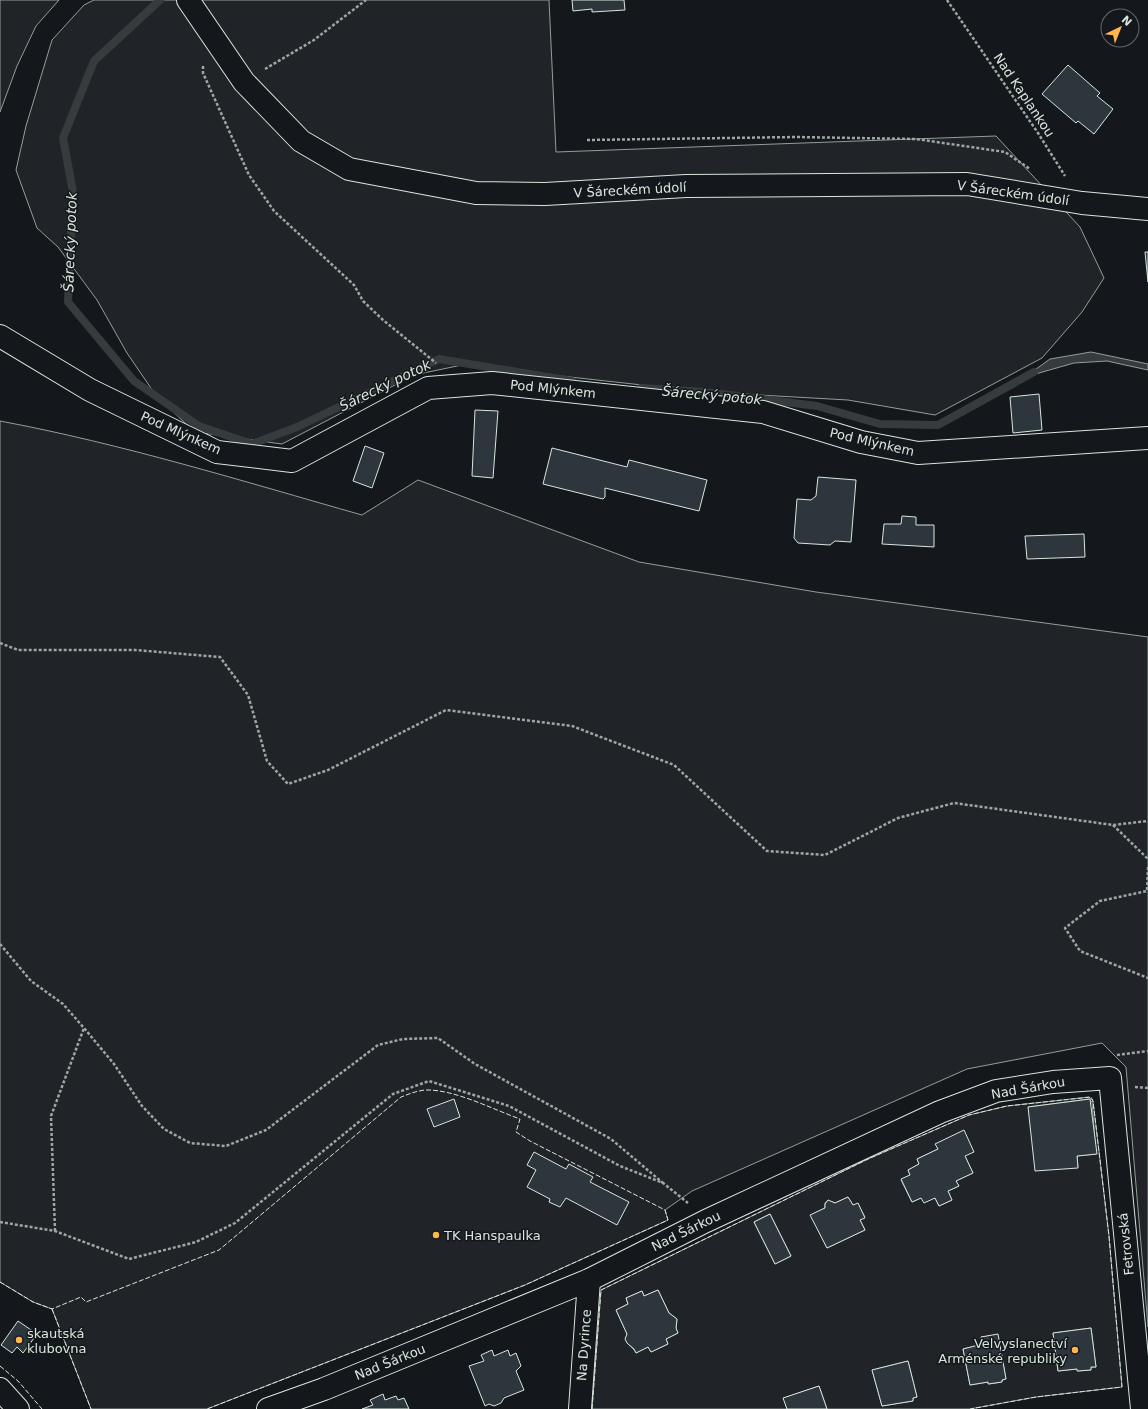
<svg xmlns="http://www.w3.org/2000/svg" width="1148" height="1409" font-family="'DejaVu Sans',sans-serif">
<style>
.green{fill:#202428;stroke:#939e99;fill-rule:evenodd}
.water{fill:#363b3e;stroke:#939e99}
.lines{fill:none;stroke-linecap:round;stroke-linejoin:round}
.stream{stroke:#363b3e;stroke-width:8}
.building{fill:#2c363c;stroke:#d8e6dc}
.minor-casing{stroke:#d8e6dc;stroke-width:24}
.path{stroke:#9da8a2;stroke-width:2.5;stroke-dasharray:3 2;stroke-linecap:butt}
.minor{stroke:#14181c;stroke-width:22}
.fence{stroke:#d8e6dc;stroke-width:1;stroke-dasharray:5 2;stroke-linecap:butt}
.poi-dot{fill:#ffb74d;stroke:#14181c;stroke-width:1.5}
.labels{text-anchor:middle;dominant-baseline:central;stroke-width:3;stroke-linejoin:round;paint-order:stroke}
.street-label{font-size:13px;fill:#d8e6dc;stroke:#14181c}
.poi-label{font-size:13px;fill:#d8e6dc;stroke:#14181c;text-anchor:start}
.water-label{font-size:14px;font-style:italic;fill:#d8e6dc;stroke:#14181c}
</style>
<rect width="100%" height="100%" fill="#14181c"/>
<g class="green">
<path d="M0,0H59L36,26L17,66L0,112Z"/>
<path d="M94,0H549L556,152L996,136L1080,227L1104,278L1082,312L1042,358L935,415L848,400L705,392L462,365L414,375L282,444L195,432L157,397L127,353L97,300L58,247L37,228L16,170L26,126L52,40L84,5Z"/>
<path d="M0,421C123,444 242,481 362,515L418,480L639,562L816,592L1148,637V1327L1126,1067L1102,1043L967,1069L692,1191L665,1210L668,1220L525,1285L207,1409H91L52,1309L33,1302L0,1282Z"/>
<path d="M1089,1097L1093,1101L1109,1236L1122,1387L1036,1397L970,1409H827L819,1386L784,1398L787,1409H592L601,1290L868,1159L969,1115L1007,1106ZM1089,1099L1092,1102L1096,1154L1077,1156L1078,1167L1028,1107ZM936,1144L965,1156L973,1173L956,1181L959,1186L948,1191L952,1200L939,1206L935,1198H921L912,1202L901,1180L910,1175L908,1170L919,1164L917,1159L938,1149ZM848,1197L853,1205L858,1204L865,1217L860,1220L865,1230L827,1248L811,1215L825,1208V1203L828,1200L835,1203ZM770,1214L791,1256L775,1264L754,1222ZM658,1290L669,1313L677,1319L676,1328L678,1333L666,1339L668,1344L651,1352L648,1347L636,1353C632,1345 623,1345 627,1334L616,1310L628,1304L626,1298L642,1291L644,1296ZM1091,1328L1096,1367H1091V1370L1078,1371L1077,1369L1058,1371L1053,1333ZM998,1335L1006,1379L1002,1380V1382L989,1384L988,1382L970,1385L963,1349L983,1344L981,1337ZM908,1361L917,1397L913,1398V1401L882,1406L872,1370Z"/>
</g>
<path class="water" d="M1091,352L1148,364V370L1107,361L1074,363L1025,377L1050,359Z"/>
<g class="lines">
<g class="stream">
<path d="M160,0L94,61L63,138L73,192L68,302L134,381L199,426L252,444L297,427L439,359L572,381"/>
<path d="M641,388L705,392L817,406L880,424L938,425L1034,372"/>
</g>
</g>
<g class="building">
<path d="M572,0H624L625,10L592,12V9L573,11Z"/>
<path d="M1068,65L1100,93L1097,96L1113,109L1094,134L1078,121L1076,123L1042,94Z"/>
<path d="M1145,252H1148V282Z"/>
<path d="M1039,394L1042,430L1013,433L1010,397Z"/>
<path d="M475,410L498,411L493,478L472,476Z"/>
<path d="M365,446L384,453L372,488L353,481Z"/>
<path d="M552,448L627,467L629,460L707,480L699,511L605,488V497L603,499L543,484Z"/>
<path d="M818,477L856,480L851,542L835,541L830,545L798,543L794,538L797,499L811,500L816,496Z"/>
<path d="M902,516L916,517V525H934V547L882,544L884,524H901Z"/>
<path d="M1084,534L1085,557L1027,559L1025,536Z"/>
<path d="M454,1099L460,1117L434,1127L427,1109Z"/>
<path d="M1090,1099L1097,1154L1077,1156L1078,1168L1035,1171L1028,1107Z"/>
<path d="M964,1130L974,1152L965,1156L973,1173L956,1181L959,1186L948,1191L952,1200L939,1206L935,1198L924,1203L921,1198L912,1202L901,1179L910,1175L908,1170L919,1164L917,1159L938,1149L935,1144Z"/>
<path d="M534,1152L566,1169L569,1164L593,1177L590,1182L629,1202L617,1225L566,1198L560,1207L549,1202L550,1199L527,1187L536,1170L527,1165Z"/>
<path d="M848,1197L853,1205L858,1203L865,1218L860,1220L865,1230L827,1248L810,1215L825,1208V1204L828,1200L835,1203Z"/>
<path d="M770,1214L791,1256L775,1264L754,1222Z"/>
<path d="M658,1290L669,1313L677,1319L676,1328L678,1333L666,1339L668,1344L651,1352L648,1347L636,1353L634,1349L627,1343L625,1339L627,1334L616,1310L628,1304L626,1298L642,1291L644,1296Z"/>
<path d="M18,1321L37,1334L23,1353L17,1347L12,1353L1,1345Z"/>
<path d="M1091,1328L1096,1367H1091V1370L1077,1371V1369L1058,1371L1053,1333Z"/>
<path d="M998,1334L1006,1379L1002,1380V1382L988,1384V1382L970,1385L963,1349L983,1344L981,1337Z"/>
<path d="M492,1350L494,1356L508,1350L510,1356L516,1353L521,1366L516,1371L524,1390L504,1398L501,1403L494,1406L489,1404L485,1406L469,1366L484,1361L481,1355Z"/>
<path d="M908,1361L917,1397L913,1398V1401L882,1406L872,1370Z"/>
<path d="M819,1386L827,1409H787L783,1398Z"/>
<path d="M383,1394L385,1400L396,1396L398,1400L404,1398L409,1409H362L373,1405L370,1400Z"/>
</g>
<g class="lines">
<g class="minor-casing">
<g id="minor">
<path d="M188,0L244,82L301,141L349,169L476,193L545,194L686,186L967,184L1082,203L1148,209"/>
<path d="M0,336L90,390L217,452L292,461L428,388L492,383L763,412L861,442L918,453L1148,438"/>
<path d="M0,1389L18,1409"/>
<path d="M268,1409L324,1389L589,1280L706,1221L940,1112L996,1091L1053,1082L1110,1078L1142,1409"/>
<path d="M580,1409L589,1280"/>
</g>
</g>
<g class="path">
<path d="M947,0L1038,133L1065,176"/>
<path d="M203,66V73L249,175L274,211L354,285L363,301L383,320L436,363"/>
<path d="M265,69L314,40L366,0"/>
<path d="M587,140L796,137L916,139L1005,152L1030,169"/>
<path d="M0,643L18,650H135L220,657L248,695L267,761L288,784L328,770L446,710L572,726L674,765L767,851L825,855L898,818L954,803L1113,825L1148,821"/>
<path d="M1113,825L1148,859"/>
<path d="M1148,867L1147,891L1100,901L1065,928L1080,951L1148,978"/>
<path d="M0,944L31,981L63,1004L84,1028L114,1064L142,1106L164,1129L190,1143L226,1146L266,1130L378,1045L403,1039L438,1038L475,1064L611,1139L663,1183"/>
<path d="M1117,1055L1148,1051"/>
<path d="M1135,1087L1148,1088"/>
<path d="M0,1222L55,1231L129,1259L196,1242L235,1223L393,1094L429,1081L509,1106L620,1166L663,1183L688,1203"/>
<path d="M55,1231L51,1116L84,1028"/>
</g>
<use href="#minor" class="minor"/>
<g class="fence">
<path d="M0,1282L33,1302L52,1309L81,1297L86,1302L219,1250L401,1097C409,1094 416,1091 425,1090C454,1089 492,1109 520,1119L516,1132L530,1141L665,1210L668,1220L525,1285L207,1409"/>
<path d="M52,1309L91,1409"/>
<path d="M0,1366L18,1381L42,1409"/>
<path d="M592,1409L601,1290L868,1159L969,1115L1007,1106L1091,1097L1093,1101L1109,1236L1122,1387L1036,1397L970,1409"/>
</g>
</g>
<g class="poi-dot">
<circle cx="436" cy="1235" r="4"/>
<circle cx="19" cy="1340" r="4"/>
<circle cx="1075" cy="1350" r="4"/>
</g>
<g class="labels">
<g class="street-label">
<text transform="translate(1024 95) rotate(56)">Nad Kaplankou</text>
<text transform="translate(630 190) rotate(-3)">V Šáreckém údolí</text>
<text transform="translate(1013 193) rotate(8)">V Šáreckém údolí</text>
<text transform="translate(553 389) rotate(6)">Pod Mlýnkem</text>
<text transform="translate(181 433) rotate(24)">Pod Mlýnkem</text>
<text transform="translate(872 442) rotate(13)">Pod Mlýnkem</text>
<text transform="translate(1028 1088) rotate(-10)">Nad Šárkou</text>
<text transform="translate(686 1231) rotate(-26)">Nad Šárkou</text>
<text transform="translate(1126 1244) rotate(-96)">Fetrovská</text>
<text transform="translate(584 1345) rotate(-86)">Na Dyrince</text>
<text transform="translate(390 1362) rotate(-22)">Nad Šárkou</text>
</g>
<g class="poi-label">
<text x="444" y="1235">TK Hanspaulka</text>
<text x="27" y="1333">skautská<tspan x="27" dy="15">klubovna</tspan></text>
<text x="1067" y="1343" text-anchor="end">Velvyslanectví<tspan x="1067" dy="15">Arménské republiky</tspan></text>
</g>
<g class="water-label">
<text transform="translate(70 242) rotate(-88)">Šárecký potok</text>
<text transform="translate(385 385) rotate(-26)">Šárecký potok</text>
<text transform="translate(712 395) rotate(5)">Šárecký potok</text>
</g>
</g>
<g transform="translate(1120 28) rotate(43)"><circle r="19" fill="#14181c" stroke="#626a69"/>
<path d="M0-3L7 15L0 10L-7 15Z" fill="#ffb74d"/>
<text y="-6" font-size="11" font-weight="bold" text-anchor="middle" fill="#d8e6dc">N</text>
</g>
</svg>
